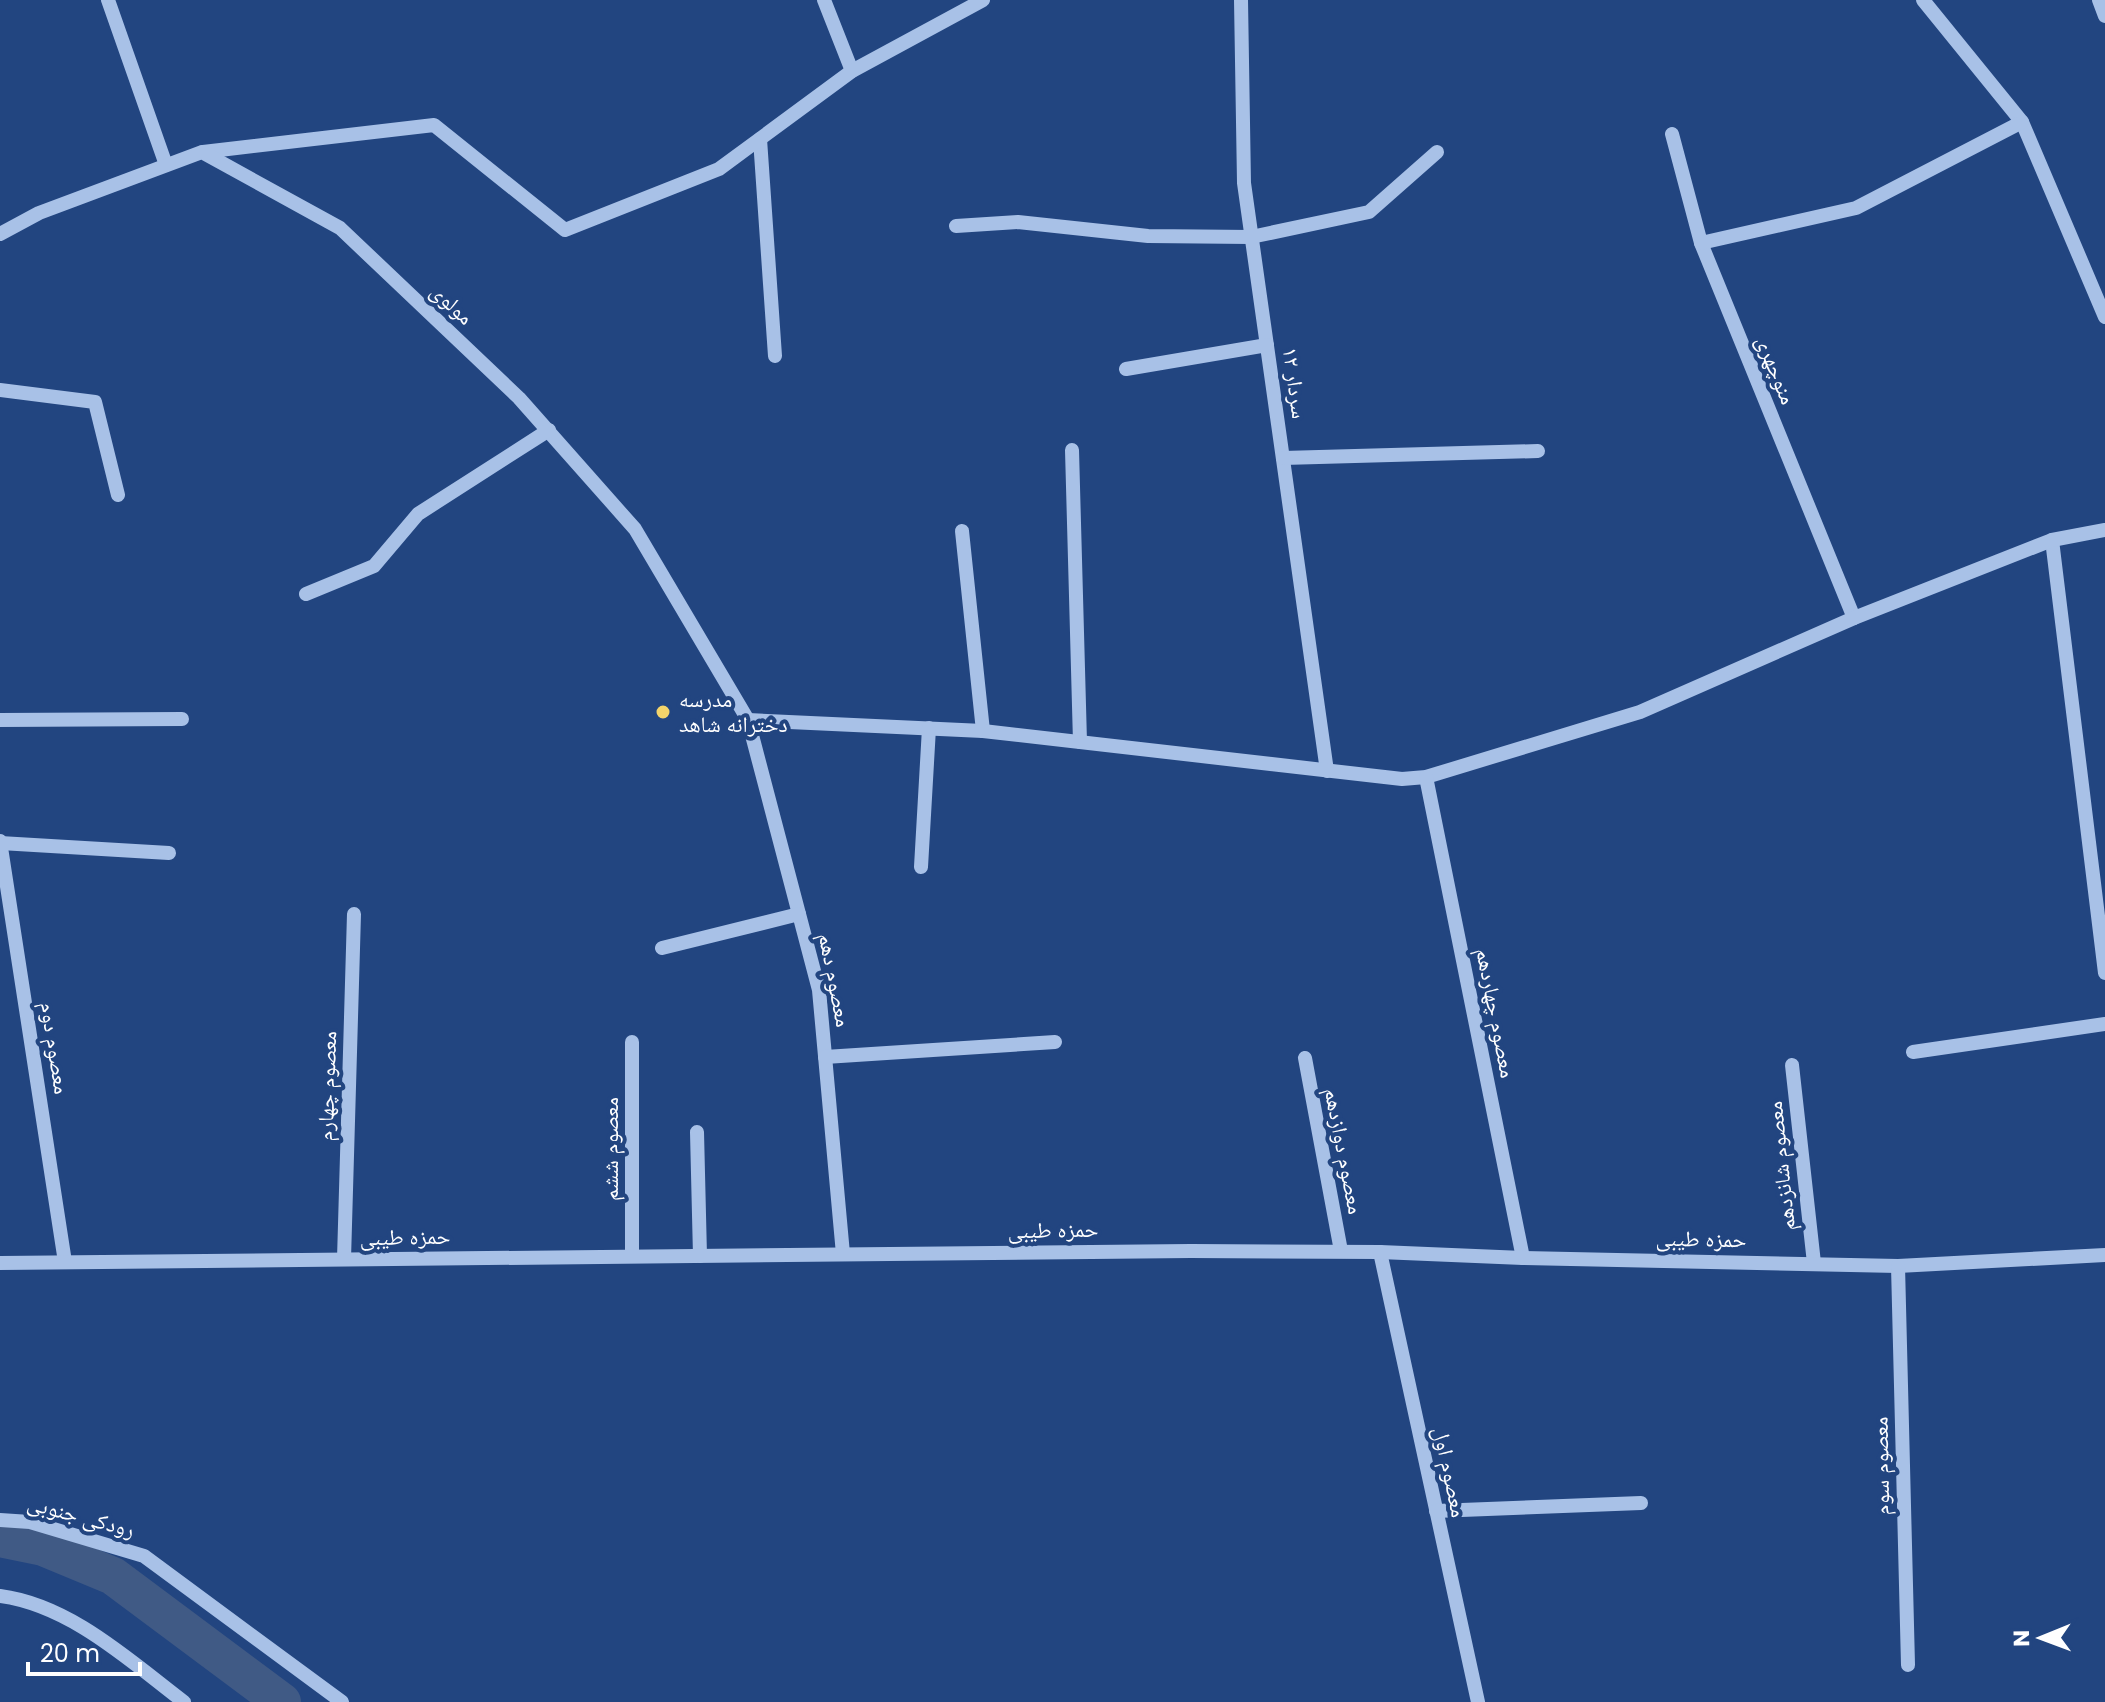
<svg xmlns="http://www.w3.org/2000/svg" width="2105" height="1702" font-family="Poppins,'Noto Naskh Arabic',sans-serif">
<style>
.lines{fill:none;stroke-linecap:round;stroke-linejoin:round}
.canal{stroke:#405a85;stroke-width:38}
.minor{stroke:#a8c1e7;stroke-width:14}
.poi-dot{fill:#f3d46b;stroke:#224580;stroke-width:3}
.labels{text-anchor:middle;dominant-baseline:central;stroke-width:8;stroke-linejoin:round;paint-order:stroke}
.street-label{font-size:22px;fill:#fff;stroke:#224580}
.poi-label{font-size:22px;fill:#fff;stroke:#224580;text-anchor:start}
</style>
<rect width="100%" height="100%" fill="#224580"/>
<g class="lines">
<path class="canal" d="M0,1538L43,1547L113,1576L282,1702"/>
<g class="minor">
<path d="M108,0L166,165"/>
<path d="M824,0L852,71"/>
<path d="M1241,0L1244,183L1327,771"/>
<path d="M1923,0L2022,122L2105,317"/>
<path d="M2099,0L2105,16"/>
<path d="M1672,134L1701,243L1854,618"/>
<path d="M760,139L775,356"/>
<path d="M203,152L434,125L565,230L719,169L852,71L983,0"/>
<path d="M956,226L1018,222L1148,236L1251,237L1369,212L1437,152"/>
<path d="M0,234L39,213L202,152L340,228L519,398L635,529L748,720L819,990L843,1254"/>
<path d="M1701,243L1856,208L2022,122"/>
<path d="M1126,369L1267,345"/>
<path d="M0,390L95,402L118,495"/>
<path d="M1072,450L1080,742"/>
<path d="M1283,458L1538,451"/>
<path d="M962,531L983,731"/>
<path d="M2052,540L2105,973"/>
<path d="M306,594L374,566L418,514L549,430"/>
<path d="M0,720L182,719"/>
<path d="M748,720L983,731L1402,779L1426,777L1640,712L1854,618L2052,540L2105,530"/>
<path d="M1426,777L1523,1258"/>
<path d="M0,841L65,1262"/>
<path d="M0,843L169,853"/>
<path d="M921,867L929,728"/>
<path d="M662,948L799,914"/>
<path d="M632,1042V1256"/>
<path d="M1913,1052L2105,1024"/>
<path d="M825,1057L1055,1042"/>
<path d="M1305,1058L1341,1251"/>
<path d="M1792,1065L1814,1263"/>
<path d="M697,1132L700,1256"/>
<path d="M1380,1252L1478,1702"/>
<path d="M344,1259L354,914"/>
<path d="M0,1263L1191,1251L1380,1252L1523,1258L1898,1266L2105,1255"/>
<path d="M1898,1266L1908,1665"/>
<path d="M1436,1511L1641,1503"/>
<path d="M0,1520L30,1522L144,1556L342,1702"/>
<path d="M0,1596C70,1605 130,1661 184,1702"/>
</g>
</g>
<circle class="poi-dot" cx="663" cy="712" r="8"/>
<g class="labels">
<g class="street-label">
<text transform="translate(452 304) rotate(43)">مولوی</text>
<text transform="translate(1776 370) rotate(68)">منوچهری</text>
<text transform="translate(1295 383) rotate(82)">سردار ۱۲</text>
<text transform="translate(835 980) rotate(79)">معصوم دهم</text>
<text transform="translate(1496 1013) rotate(79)">معصوم چهاردهم</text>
<text transform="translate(55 1048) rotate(81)">معصوم دوم</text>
<text transform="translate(327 1086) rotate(-88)">معصوم چهارم</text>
<text transform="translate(610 1149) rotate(-90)">معصوم ششم</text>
<text transform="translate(1344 1151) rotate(79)">معصوم دوازدهم</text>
<text transform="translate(1781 1166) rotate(-96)">معصوم شانزدهم</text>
<text transform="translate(1053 1230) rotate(-1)">حمزه طیبی</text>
<text transform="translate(405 1237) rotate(-1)">حمزه طیبی</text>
<text transform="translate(1701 1239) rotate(1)">حمزه طیبی</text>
<text transform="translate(1881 1466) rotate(-91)">معصوم سوم</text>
<text transform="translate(1450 1472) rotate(78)">معصوم اول</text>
<text transform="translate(81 1516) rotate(15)">رودکی جنوبی</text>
</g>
<g class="poi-label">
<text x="679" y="699">مدرسه<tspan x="679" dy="25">دخترانه شاهد</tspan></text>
</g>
</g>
<g transform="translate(2041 1638) rotate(269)" stroke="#224580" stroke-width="6" paint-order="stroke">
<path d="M0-6L14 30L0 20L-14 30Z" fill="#ffffff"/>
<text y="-12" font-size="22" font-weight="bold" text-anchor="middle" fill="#ffffff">N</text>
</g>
<path d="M28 1662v12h112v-12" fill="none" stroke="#ffffff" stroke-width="4"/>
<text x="40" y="1662" font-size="24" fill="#ffffff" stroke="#224580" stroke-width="6" paint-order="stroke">20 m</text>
</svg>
